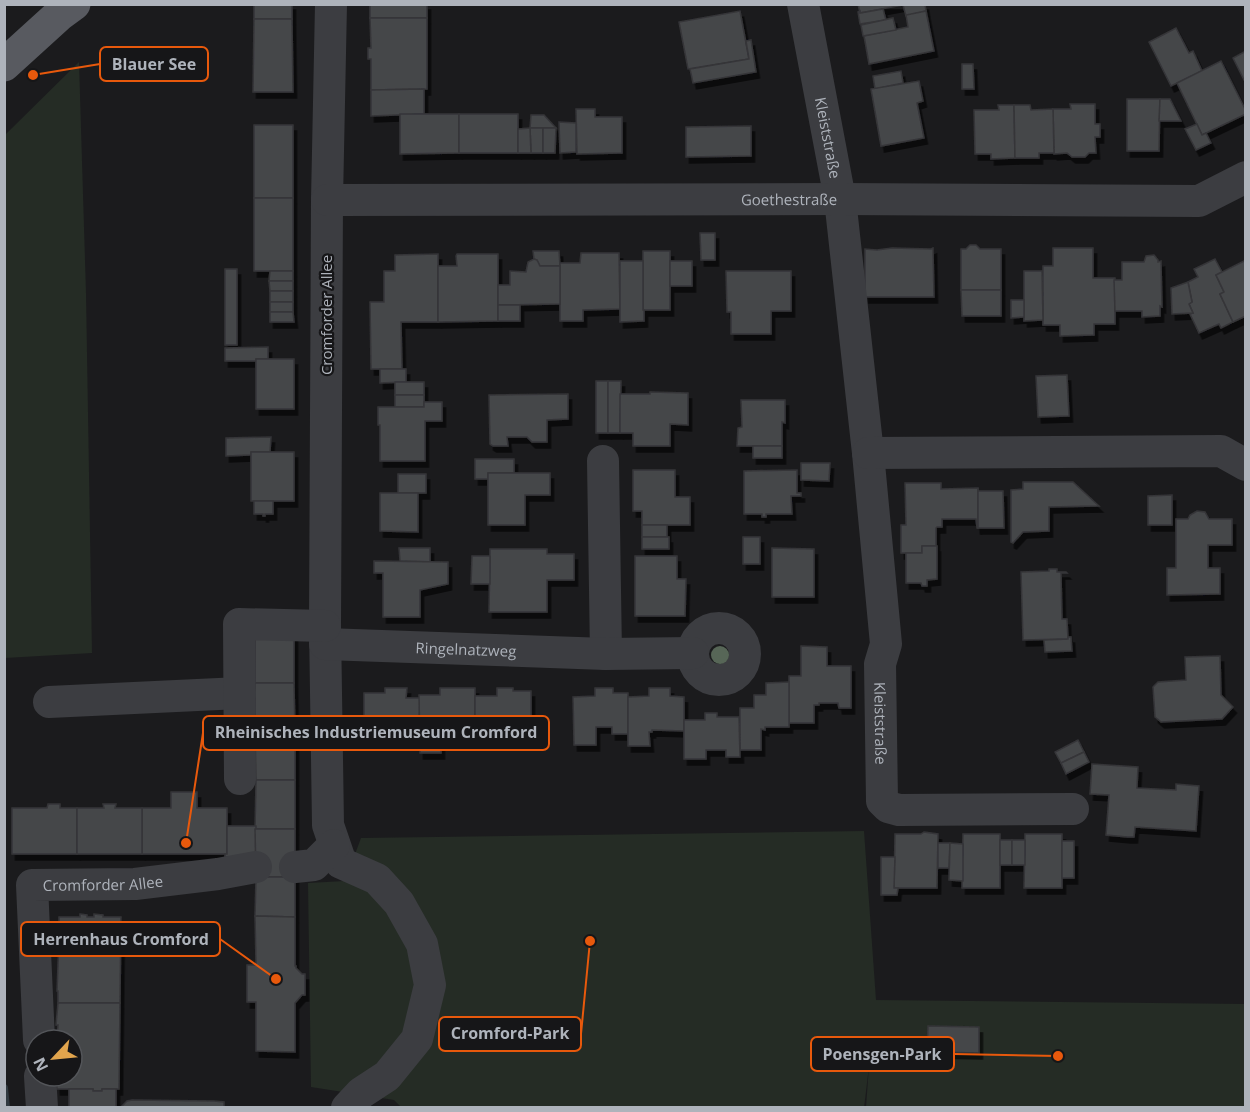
<svg xmlns="http://www.w3.org/2000/svg" width="1250" height="1112" font-family="'Open Sans',sans-serif">
<style>
.green{fill:#252c25}
.lines{fill:none;stroke-linecap:round;stroke-linejoin:round}
.stream{stroke:#313a40;stroke-width:8}
.building{fill:#454649;stroke:#353538;stroke-width:1.5;filter:url(#shadow)}
.minor{stroke:#3c3d41;stroke-width:32}
.major{stroke:#585a60;stroke-width:33}
.tree{fill:#576657}
.labels{text-anchor:middle;dominant-baseline:central;stroke-width:4.5;stroke-linejoin:round;paint-order:stroke}
.street-label{font-size:15px;fill:#aeb3bb;stroke:#161618}
.leader{fill:none;stroke:#e8590c;stroke-width:2}
.callout-dot{fill:#e8590c;stroke:#161618;stroke-width:2}
.callout{fill:#161618;stroke:#e8590c;stroke-width:2}
.callout-label{font-size:16px;text-anchor:middle;font-weight:bold;fill:#aeb3bb}
</style>
<defs>
<filter id="shadow"><feDropShadow dx="3.5" dy="6" stdDeviation="0" flood-color="#0009"/></filter>
</defs>
<rect width="100%" height="100%" fill="#1b1b1d"/>
<g class="green">
<path d="M79,62L86,293L92,653L5,658V135Z"/>
<path d="M864,831L876,1000L1245,1004V1107H866L869,1066L864,1108H402L394,1100L311,1087L308,883L345,881L361,838Z"/>
</g>
<g class="lines">
<path class="stream" d="M4,1088L6,1108"/>
</g>
<g class="building">
<rect x="254" y="4" width="38" height="15"/>
<rect x="370" y="4" width="57" height="14"/>
<path d="M858,4H925L926,11L906,16L903,5L860,13Z"/>
<path d="M883,9L886,20L860,24L858,12L860,11V13Z"/>
<path d="M740,11L749,59L688,69L679,22Z"/>
<path d="M926,11L934,51L869,64L864,36L908,27L906,15Z"/>
<path d="M370,18H427V89L371,90V59H368V48H371Z"/>
<path d="M893,18L896,30L863,36L861,25Z"/>
<path d="M254,19H292L293,92H253Z"/>
<path d="M1176,28L1189,53L1193,51L1202,71L1171,86L1149,42Z"/>
<path d="M751,40L756,72L693,83L690,69L749,59L746,41Z"/>
<path d="M1244,52L1246,55V79L1244,80L1233,58Z"/>
<path d="M1221,61L1246,111V114L1202,135L1177,83Z"/>
<path d="M962,64H973L974,89H962Z"/>
<path d="M901,71L903,83L875,89L873,76Z"/>
<path d="M919,81L923,101L917,103L924,138L881,146L871,89Z"/>
<path d="M424,89V114L371,116V90Z"/>
<path d="M1127,99H1160L1159,151H1127Z"/>
<path d="M1160,99H1170L1181,121H1159Z"/>
<path d="M1070,104H1095V124H1100V137H1095L1096,153H1089L1085,157H1072L1067,153L1054,154L1053,109H1071Z"/>
<path d="M998,105H1014L1015,158L991,159V154H975L974,110H999Z"/>
<path d="M1014,105H1030L1031,110L1053,109L1054,153H1039V158H1015Z"/>
<path d="M576,109H595V117H622V153L577,154Z"/>
<path d="M400,114H459V153L400,154Z"/>
<rect x="459" y="114" width="59" height="39"/>
<path d="M531,115H544L556,128H530Z"/>
<path d="M559,122L576,123V152L560,153Z"/>
<path d="M1197,124L1202,135L1206,133L1211,143L1196,150L1185,129Z"/>
<rect x="254" y="125" width="39" height="73"/>
<path d="M751,126V156L686,157V127Z"/>
<path d="M530,128H543V153H531Z"/>
<path d="M530,128L531,153H518V129Z"/>
<path d="M543,128H556L555,153H543Z"/>
<rect x="254" y="198" width="39" height="73"/>
<path d="M700,233H715V260H701Z"/>
<path d="M970,245H976L980,249H1001V290H961V249H966Z"/>
<path d="M892,248L931,249L933,248L934,297H865V249L877,250Z"/>
<path d="M1053,248H1093V278H1115V324H1094V335L1060,336V325H1043V266H1053Z"/>
<path d="M533,251H559L560,266H540L537,260L534,259Z"/>
<rect x="643" y="251" width="27" height="59"/>
<path d="M581,253H619L620,309L583,310V321H560V263H580Z"/>
<path d="M438,254V322H401L402,369H371L370,302H384V271H395V255Z"/>
<path d="M457,254H498V321L438,322V266H457L456,256Z"/>
<path d="M1154,255L1158,260V262L1161,261L1162,307L1160,306V316L1142,317V311H1115L1114,280H1122V262H1144L1146,256Z"/>
<path d="M534,259L537,260L540,266H560V304L498,305V285H510V271L526,272L528,262Z"/>
<path d="M1215,259L1222,272L1216,275L1224,292L1220,294L1233,322L1221,328L1219,324L1199,333L1190,314L1193,313L1189,304L1192,302L1188,282L1198,277L1194,269Z"/>
<path d="M1246,260V316L1233,322L1220,294L1224,292L1216,275Z"/>
<path d="M620,261H643V310H644V321L620,322Z"/>
<rect x="670" y="261" width="22" height="25"/>
<rect x="225" y="269" width="12" height="76"/>
<path d="M270,271H293V281H269Z"/>
<path d="M726,271H791V311H771V334H731V312H727Z"/>
<path d="M1024,271H1042L1043,320L1024,321Z"/>
<path d="M269,281H293V291H270Z"/>
<path d="M1188,282L1192,302L1189,304L1193,313L1172,314L1171,288Z"/>
<path d="M961,290H1001V316H962Z"/>
<rect x="270" y="291" width="23" height="11"/>
<path d="M1011,300H1024V317L1011,318Z"/>
<rect x="270" y="302" width="23" height="10"/>
<rect x="498" y="305" width="22" height="16"/>
<path d="M270,312H293L294,322H270Z"/>
<path d="M268,347V359H256V361H225V348Z"/>
<rect x="256" y="359" width="38" height="50"/>
<path d="M380,369H406V382L380,383Z"/>
<path d="M1067,375L1069,416L1038,417L1036,376Z"/>
<rect x="596" y="381" width="12" height="52"/>
<path d="M608,381H621L620,433H608Z"/>
<rect x="395" y="382" width="29" height="13"/>
<path d="M650,392L688,393V425L670,424V446H633V433H620V394H650Z"/>
<path d="M568,394V419L547,420V442H532L527,437H507L508,446H493L490,444L489,395Z"/>
<rect x="395" y="395" width="29" height="12"/>
<path d="M741,400H785V423L782,422V446H737L738,428L742,427Z"/>
<path d="M424,402H442V421H425V461H380V425H378V407H424Z"/>
<path d="M271,437L270,452H251V455L226,456V438Z"/>
<rect x="753" y="446" width="29" height="12"/>
<rect x="251" y="452" width="43" height="49"/>
<path d="M475,459H514V473H488V479H475Z"/>
<path d="M801,463H830L829,481L801,480Z"/>
<path d="M633,470H675V497H690V525H642V511H633Z"/>
<path d="M797,470V493H801V496H791L792,514H766V517H762V514H744V471Z"/>
<path d="M488,473H550V495H525V525H488Z"/>
<rect x="398" y="474" width="28" height="19"/>
<path d="M1023,482H1073L1099,506L1049,507V531L1023,532L1013,543L1011,542V490L1023,489Z"/>
<path d="M905,483H941V489L978,488V528H977L976,519H942V527H937L936,528V546H922V553H901V525H906Z"/>
<path d="M978,488V491H1003L1004,528H978Z"/>
<path d="M380,493H418V532L380,531Z"/>
<path d="M1172,495V525H1148V496Z"/>
<path d="M254,501H273V514H265V516H263V514H254Z"/>
<path d="M1197,511L1205,512L1209,519H1232V545H1208V568H1220V594L1167,595V568H1176V519H1188L1190,515Z"/>
<rect x="642" y="525" width="25" height="12"/>
<rect x="642" y="537" width="27" height="12"/>
<rect x="743" y="537" width="17" height="27"/>
<path d="M922,546H937V579L927,580V586H922L921,583H906V553H922Z"/>
<path d="M399,548H430V562L400,561Z"/>
<path d="M772,548L814,549V597H772Z"/>
<path d="M490,549H547V554H574V580H547V612H489Z"/>
<path d="M472,556H490V584H471Z"/>
<path d="M635,556H677V579H686L685,616H635Z"/>
<path d="M374,561L448,562V584L420,590V617H383V573H374Z"/>
<path d="M1049,569H1057V572H1066L1067,573H1061L1062,619H1067L1068,639L1023,640L1021,572L1049,571Z"/>
<rect x="255" y="634" width="39" height="49"/>
<path d="M1068,637H1071L1072,651L1045,652L1044,640L1068,639Z"/>
<path d="M801,646L827,647V666H851V708H839L838,703H819V705H814V723H789V676H801Z"/>
<path d="M1220,656L1221,695L1233,707L1222,719L1161,722L1155,717L1153,687L1158,682L1186,680L1185,657Z"/>
<path d="M789,682V727H765V730L761,729V750H740V708H754V695H766V683Z"/>
<path d="M255,683H294L295,732H255Z"/>
<path d="M385,688H407L406,698H420L419,730H405V725H390V727H385V739L364,740V693H385Z"/>
<path d="M440,688H475V733H441V753H420L419,695H440Z"/>
<path d="M497,688H513V691H531V724H514L513,738H497L496,744H475V696H497Z"/>
<path d="M595,688H613V693H628V734H612V727H596V745H574L573,697L595,696Z"/>
<path d="M649,688H670V696L684,697V731L652,730V732H649L650,746H628V697L649,696Z"/>
<path d="M705,713H717V717H739L740,757H726V750H706V759H684V720H705Z"/>
<path d="M255,732H295V780H256Z"/>
<path d="M1078,740L1084,752L1061,763L1055,752Z"/>
<path d="M1084,752L1089,762L1066,774L1061,763Z"/>
<path d="M1092,764L1138,767L1137,788L1176,790V784L1199,786L1196,831L1135,827L1134,837H1127L1106,835L1109,795L1090,794Z"/>
<path d="M256,780H295V829H255Z"/>
<path d="M171,792H197V808H227V854H142V808H171Z"/>
<path d="M48,804H60V808H77V854H12V808H47Z"/>
<path d="M103,804H116L115,808H142V854H77V808H104Z"/>
<path d="M227,826H256V857H225V854H227Z"/>
<path d="M255,829H295V877H256Z"/>
<path d="M924,832L938,834L937,888H894L895,834H921Z"/>
<path d="M963,834H1000V888H962Z"/>
<path d="M1025,834H1062V888H1024Z"/>
<rect x="1000" y="840" width="12" height="25"/>
<rect x="1012" y="840" width="13" height="25"/>
<rect x="1062" y="841" width="12" height="37"/>
<path d="M938,843H950L949,868H938Z"/>
<path d="M950,843L963,844V881L949,880Z"/>
<path d="M881,857H895L894,888H898L897,895H881Z"/>
<path d="M256,877H295V917L255,916Z"/>
<path d="M80,914L87,915V917H94V914L103,915V917H121L120,1003H58V991H57L59,938H57V927H59V917H80Z"/>
<path d="M255,916L295,917V966H296V968L302,974H305V995H302L295,1003V1052L256,1051V1002H247V965H256Z"/>
<path d="M58,1003H120L119,1089H102V1091H93V1089H57L56,1076H72V1040H57L58,1025H56Z"/>
<path d="M928,1026L979,1027V1053L927,1052Z"/>
<path d="M69,1089H93V1091H102V1089H116V1108H69Z"/>
<path d="M132,1100L214,1101L224,1102V1108H116L121,1107L127,1101Z"/>
</g>
<g class="lines">
<g class="minor">
<path d="M331,4L327,200L325,626L328,825L341,863L377,879L399,903L422,944L430,985L417,1039L387,1076L361,1093L347,1108"/>
<path id="s1" d="M803,4L840,199L868,453L886,644L880,664L882,801L888,807L899,810L1073,809"/>
<path id="s2" d="M327,200L840,199L1199,201L1246,177"/>
<path d="M868,453L1221,451L1246,465"/>
<path d="M603,461L606,654"/>
<circle cx="719" cy="654" r="26"/>
<path id="s3" d="M325,644L606,654L693,653"/>
<path d="M49,702L240,693"/>
<path d="M240,779L239,624L325,626"/>
<path d="M295,867L314,865L334,845"/>
<path id="s4" d="M39,1040L32,885L135,884L218,874L256,867"/>
<path d="M40,1076L42,1108"/>
</g>
<path class="major" d="M4,65L59,15L74,4"/>
</g>
<circle class="tree" cx="720" cy="655" r="9"/>
<g class="labels">
<g class="street-label">
<text stroke="none"><textPath href="#s1" startOffset="136">Kleiststraße</textPath></text>
<text stroke="none"><textPath href="#s2" startOffset="462">Goethestraße</textPath></text>
<text transform="translate(326 315) rotate(-90)">Cromforder Allee</text>
<text stroke="none"><textPath href="#s3" startOffset="141">Ringelnatzweg</textPath></text>
<text stroke="none"><textPath href="#s1" startOffset="726">Kleiststraße</textPath></text>
<text stroke="none"><textPath href="#s4" startOffset="226">Cromforder Allee</textPath></text>
</g>
</g>
<path class="leader" d="M33 75L100 64M186 843L203 733M276 979L220 939M590 941L581 1034M1058 1056L954 1054"/>
<g class="callout-dot">
<circle cx="33" cy="75" r="6"/>
<circle cx="186" cy="843" r="6"/>
<circle cx="276" cy="979" r="6"/>
<circle cx="590" cy="941" r="6"/>
<circle cx="1058" cy="1056" r="6"/>
</g>
<g class="callout">
<rect x="100" y="47" width="108" height="34" rx="6"/>
<rect x="203" y="716" width="346" height="34" rx="6"/>
<rect x="21" y="922" width="199" height="34" rx="6"/>
<rect x="439" y="1017" width="142" height="34" rx="6"/>
<rect x="811" y="1037" width="143" height="34" rx="6"/>
</g>
<g class="callout-label">
<text x="154" y="70">Blauer See</text>
<text x="376" y="738">Rheinisches Industriemuseum Cromford</text>
<text x="121" y="945">Herrenhaus Cromford</text>
<text x="510" y="1039">Cromford-Park</text>
<text x="882" y="1060">Poensgen-Park</text>
</g>
<rect width="1250" height="1112" fill="none" stroke="#aeb3bb" stroke-width="12"/>
<g transform="translate(54 1058) rotate(244)"><circle r="28" fill="#161618" stroke="#535559" stroke-width="1.5"/>
<path d="M0-4.5L10 22L0 15L-10 22Z" fill="#e2a54d"/>
<text y="-9" font-size="16" font-weight="bold" text-anchor="middle" fill="#aeb3bb">N</text>
</g>
</svg>
